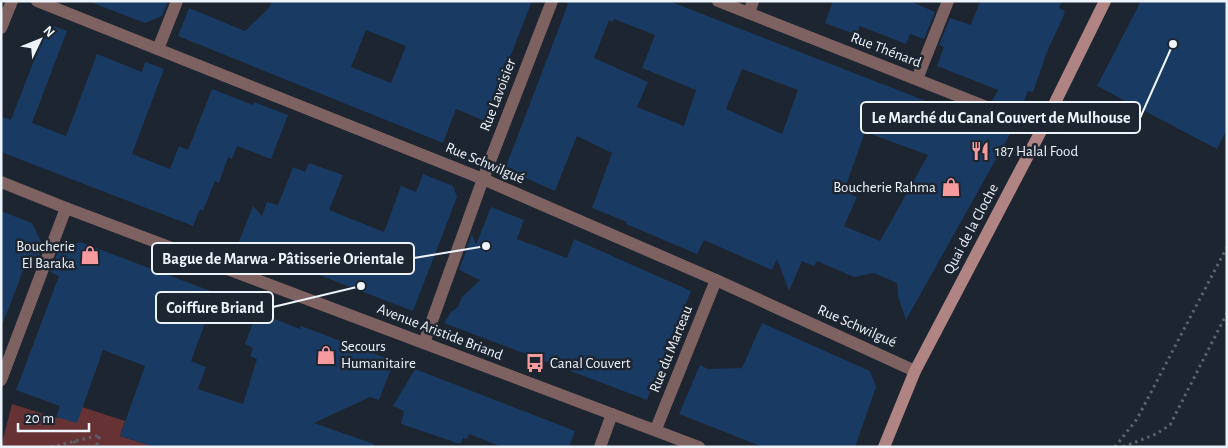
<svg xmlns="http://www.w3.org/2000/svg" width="1228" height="448" font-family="'Alegreya Sans',sans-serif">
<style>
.green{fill:#663234}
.building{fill:#193a62;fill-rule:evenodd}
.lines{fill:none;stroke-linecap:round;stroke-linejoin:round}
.path{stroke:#5c636d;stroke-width:3;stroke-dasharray:2.5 4;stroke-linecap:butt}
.lane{stroke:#7e6262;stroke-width:12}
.street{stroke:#7e6262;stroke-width:12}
.secondary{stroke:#b18484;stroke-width:12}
.labels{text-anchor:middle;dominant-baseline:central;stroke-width:5;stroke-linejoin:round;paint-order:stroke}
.street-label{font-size:15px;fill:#eef4fb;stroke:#1d2530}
.poi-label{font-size:15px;fill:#eef4fb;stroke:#1d2530;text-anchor:start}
.leader{fill:none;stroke:#eef4fb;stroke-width:2}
.callout-dot{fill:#eef4fb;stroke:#1d2530;stroke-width:2}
.callout{fill:#1d2530;stroke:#eef4fb;stroke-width:2}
.callout-label{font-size:16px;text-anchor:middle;font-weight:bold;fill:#eef4fb}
</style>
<rect width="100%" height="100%" fill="#1d2530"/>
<path class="green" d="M12,404L57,418L82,407L125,421L120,436L155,447H1Z"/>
<g class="building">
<path d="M93,1H168L162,16L145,23L93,3Z"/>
<path d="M272,1H532L485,121L456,109L443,143L178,36L189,8L245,31L269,8ZM366,30L406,46L391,83L351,67Z"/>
<path d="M564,1H669L980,122L984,115L1014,127L906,320L898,297L897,283L874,273L854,277L817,261L814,266L802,261L789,291L777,259L772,270L704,240L697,254L626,224L627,222L592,208L612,153L577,136L555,191L505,169L568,4ZM614,19L655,35L642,68L696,90L684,126L637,107L648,82L594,58L609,20L613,22ZM742,69L798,90L782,134L726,109ZM865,132L928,155L880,241L844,226L857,197L844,191Z"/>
<path d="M833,1H910L935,12L924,39L910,34L906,44L860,26L857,35L825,23Z"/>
<path d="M980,1H1062L1059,8L1065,11L1062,20L1048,49L1033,92L1028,91L1020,112L992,101L998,90L937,66L944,47L939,45L950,18L971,25Z"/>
<path d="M1141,1H1227V129L1217,149L1097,86Z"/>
<path d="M48,24L67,31L32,123L66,136L97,54L142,72L145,62L164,69L132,154L170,169L179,146L188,150L212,89L253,105L254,102L288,115L271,159L237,146L232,159L228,157L219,183L215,181L203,211L200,209L193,226L1,152V116L11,120Z"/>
<path d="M309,163L343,175L329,210L384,232L401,186L416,192L423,174L453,186L457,197L413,311L238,244L253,206L262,216L267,202L278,205L293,167L305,172Z"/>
<path d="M491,207L524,220L517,239L567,258L574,239L691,291L647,400L444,323L451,312L458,307L462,297L480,280L459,270L472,234L476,245Z"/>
<path d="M1,211L32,223L43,246L35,267L26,263L3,323H1Z"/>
<path d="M80,242L216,293L191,361L206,367L198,389L243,404L257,359L250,356L253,348L245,344L257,312L300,329L301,326L394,361L379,400L370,397L314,423L374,444V447H155L120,436L145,366L103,350L77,423L56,417L60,406L16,390L59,276L50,272L58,251Z"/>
<path d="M762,323L870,371L876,387L855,447H763L679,414L700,365L708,369L742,368Z"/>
<path d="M415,369L575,431L569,447H502L469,434L467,439L463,438L460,444L401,424L404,411L393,406Z"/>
</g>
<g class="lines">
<g class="path">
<path d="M74,441L78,447"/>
<path d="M51,447L100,435L96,447"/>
<path d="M1115,447L1137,419L1227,247"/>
<path d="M1123,447L1156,434L1170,425L1227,313"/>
</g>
<g class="lane">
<path d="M749,13L753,1"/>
<path d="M917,79L948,1"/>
</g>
<g class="street">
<path d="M37,1L483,179L716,280L915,371"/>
<path d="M718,1L1042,129"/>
<path d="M1,28L12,1"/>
<path d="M158,49L177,1"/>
<path d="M1,182L66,208L699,447"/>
<path d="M424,343L483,179L552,1"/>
<path d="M1,380L66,208"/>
<path d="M656,429L716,280"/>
<path d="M600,447L612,414"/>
</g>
<path class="secondary" d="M884,447L915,371L1042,129L1105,1"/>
</g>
<defs>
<g id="restaurant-bare" transform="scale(1.5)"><path d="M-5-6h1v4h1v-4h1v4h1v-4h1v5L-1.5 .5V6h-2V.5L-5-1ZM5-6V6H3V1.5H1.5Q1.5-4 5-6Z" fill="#f59b9d" stroke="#1d2530" stroke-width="2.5" paint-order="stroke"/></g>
<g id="shop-bare" transform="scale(1.5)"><path d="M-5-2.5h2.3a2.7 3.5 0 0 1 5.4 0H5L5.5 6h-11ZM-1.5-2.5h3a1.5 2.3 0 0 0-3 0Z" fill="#f59b9d" stroke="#1d2530" stroke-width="2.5" paint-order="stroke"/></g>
<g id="bus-bare" transform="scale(1.5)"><path d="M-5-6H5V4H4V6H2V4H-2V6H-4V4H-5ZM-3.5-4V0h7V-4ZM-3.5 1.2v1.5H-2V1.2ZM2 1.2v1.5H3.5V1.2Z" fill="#f59b9d" stroke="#1d2530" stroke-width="2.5" paint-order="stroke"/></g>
</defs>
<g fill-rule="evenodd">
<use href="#restaurant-bare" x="980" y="151"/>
<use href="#shop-bare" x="951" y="187"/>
<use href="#shop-bare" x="90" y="255"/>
<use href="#shop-bare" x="326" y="355"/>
<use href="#bus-bare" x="535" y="363"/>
</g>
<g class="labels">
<g class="street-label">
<text transform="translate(886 50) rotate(21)">Rue Thénard</text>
<text transform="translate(498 95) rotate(-69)">Rue Lavoisier</text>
<text transform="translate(485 163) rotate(23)">Rue Schwilgué</text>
<text transform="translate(971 229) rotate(-62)">Quai de la Cloche</text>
<text transform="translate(857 326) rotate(24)">Rue Schwilgué</text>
<text transform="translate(440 332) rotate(21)">Avenue Aristide Briand</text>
<text transform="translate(671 349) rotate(-68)">Rue du Marteau</text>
</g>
<g class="poi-label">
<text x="995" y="151">187 Halal Food</text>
<text x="936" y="187" text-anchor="end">Boucherie Rahma</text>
<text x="75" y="246" text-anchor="end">Boucherie<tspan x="75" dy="17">El Baraka</tspan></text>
<text x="341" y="346">Secours<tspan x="341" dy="17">Humanitaire</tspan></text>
<text x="550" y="363">Canal Couvert</text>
</g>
</g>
<path class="leader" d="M1173 44L1140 118M486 246L414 258M361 286L273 307"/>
<g class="callout-dot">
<circle cx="1173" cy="44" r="5"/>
<circle cx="486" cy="246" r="5"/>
<circle cx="361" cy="286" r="5"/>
</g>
<g class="callout">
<rect x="861" y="102" width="279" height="31" rx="5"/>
<rect x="152" y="243" width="262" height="31" rx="5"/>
<rect x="156" y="292" width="117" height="31" rx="5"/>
</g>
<g class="callout-label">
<text x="1001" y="123">Le Marché du Canal Couvert de Mulhouse</text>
<text x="283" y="264">Bague de Marwa - Pâtisserie Orientale</text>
<text x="215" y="313">Coiffure Briand</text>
</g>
<rect width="1228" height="448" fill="none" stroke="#eef4fb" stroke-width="5"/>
<g transform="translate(40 40) rotate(47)" stroke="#1d2530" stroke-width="4" paint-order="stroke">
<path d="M0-4L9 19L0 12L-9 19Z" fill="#eef4fb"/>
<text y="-8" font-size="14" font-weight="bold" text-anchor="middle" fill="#eef4fb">N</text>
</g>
<path d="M18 423v8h71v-8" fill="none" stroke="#eef4fb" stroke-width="2.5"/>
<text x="25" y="423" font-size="15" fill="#eef4fb" stroke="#1d2530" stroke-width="4" paint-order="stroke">20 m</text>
</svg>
